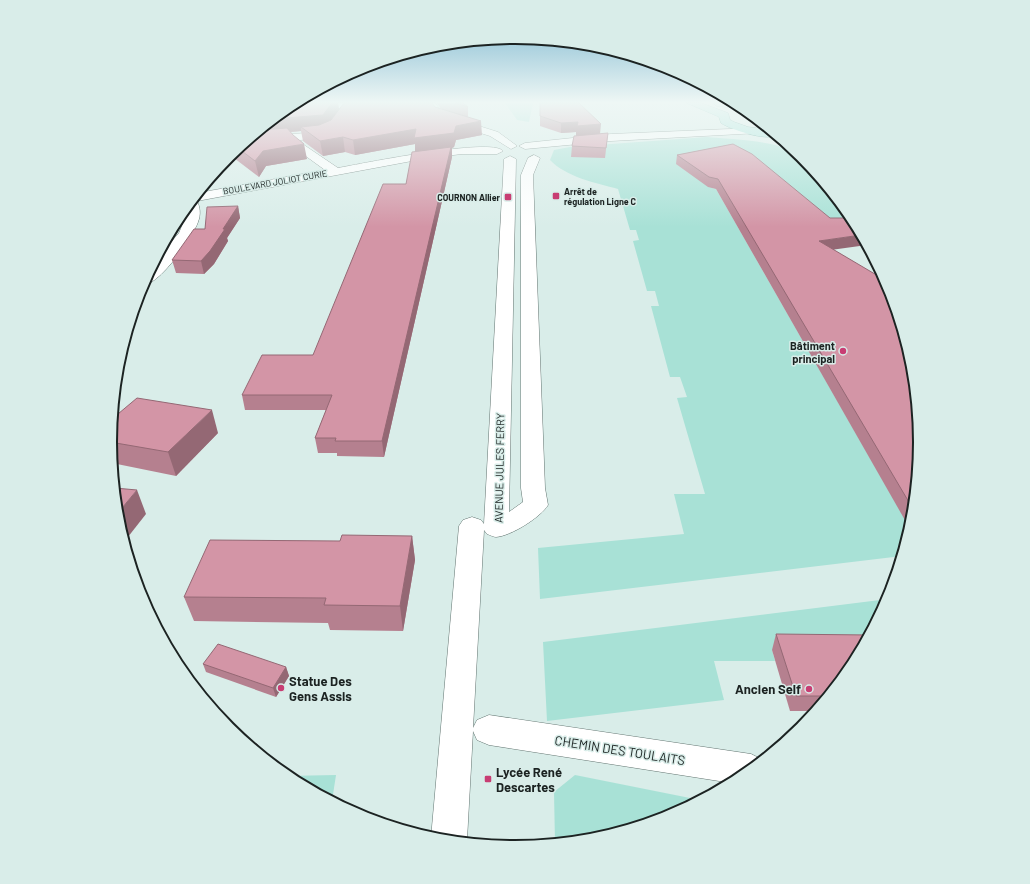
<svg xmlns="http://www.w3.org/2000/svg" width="1030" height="884" font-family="Barlow,sans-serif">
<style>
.green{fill:#a8e1d6}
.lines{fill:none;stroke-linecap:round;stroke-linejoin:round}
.minor-casing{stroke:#627470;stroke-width:1}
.major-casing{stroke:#469488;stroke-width:1}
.minor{fill:#fff;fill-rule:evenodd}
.major{fill:#9ee3d9;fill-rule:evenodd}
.wall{fill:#b5808f}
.shaded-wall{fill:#946874}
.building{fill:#d395a6;stroke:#946874}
.poi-dot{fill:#c83d73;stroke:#d9ede9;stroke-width:1.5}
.labels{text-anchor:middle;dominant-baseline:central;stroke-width:3;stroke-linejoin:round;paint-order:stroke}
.far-street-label{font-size:9px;fill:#1c2322;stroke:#d9ede9}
.far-poi-label{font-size:9px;font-weight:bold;fill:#1c2322;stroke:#d9ede9;text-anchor:start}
.poi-label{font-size:11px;font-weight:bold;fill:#1c2322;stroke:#d9ede9;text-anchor:end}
.street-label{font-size:11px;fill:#1c2322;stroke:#d9ede9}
.near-poi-label{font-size:13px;font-weight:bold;fill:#1c2322;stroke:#d9ede9;text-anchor:start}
.near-street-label{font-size:13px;fill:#1c2322;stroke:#d9ede9}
.rim{fill:none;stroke:#1c2322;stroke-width:2}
</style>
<rect width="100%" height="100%" fill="#d9ede9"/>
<g class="green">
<path d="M505,103H533L529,122L517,120Z"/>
<path d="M707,137C732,139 783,141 802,156L852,217L866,243L803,207L708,187L716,189L910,528L902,556L540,599L538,548L684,534L674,494H705L677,398L687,397L680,377H670L651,306H659L655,291H647L633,241L639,240L636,230H630L618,189C596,183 566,177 550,160L554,150L570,147Z"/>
<path d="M888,599L861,650H772L775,661H714L724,700L547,721L543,642Z"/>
<path d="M336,775L332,801L286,776Z"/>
<path d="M575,775L700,800L670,816L594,839L555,843L554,792Z"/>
</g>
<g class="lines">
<g class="minor-casing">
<g id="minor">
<path d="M325,103H344L352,107C332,136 337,137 300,140L304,145L338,168C360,164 492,137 503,151L497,154H462L428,158L197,201C200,207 201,214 198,222C193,237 158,287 142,285L153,263L179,233L184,221L186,208L198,193L325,170L296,149L290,141L243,144L251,137L320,132L326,130L341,109Z"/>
<path d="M426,103H435L444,115L498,132L517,146L511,149L490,136L436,119Z"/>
<path d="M755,128L759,129L760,131L759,133L611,141L525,149L519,146L525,143L611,134Z"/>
<path d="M534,155L540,158L533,175L545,488L548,505C541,517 511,536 496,537C494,537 490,535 487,534L484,530L473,728L477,720L489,715L751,754L763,760L732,783L489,745L477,740L473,731L467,840L466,842L436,839L431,838L459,526L463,520L472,517L481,520L484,524L504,159L510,156L516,159L509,512L523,502L521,488V175L528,158Z"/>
</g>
</g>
<g class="major-casing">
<g id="major">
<path d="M687,103H701L728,113L730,120L734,122L748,127L771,130L778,136C763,140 734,131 721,123L719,117Z"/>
<path d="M713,103H737L745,109L717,106Z"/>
</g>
</g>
<use href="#minor" class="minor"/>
<use href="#major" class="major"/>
</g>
<g class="wall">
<path d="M293,103H338L339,110L331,120L435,107L441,109L437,103H463L468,107V117L482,135L456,140L454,147L452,148V157L384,457L337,456V453H318L315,438L326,410H245L242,395L313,355L406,184L415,152V144L355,155L345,152L323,156L303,141L301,131L290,132L307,159L266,166L259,177L230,155L290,105Z"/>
<path d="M540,103L600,134L608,133L605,158L571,157L572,146L576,136V132L561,133L540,126Z"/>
<path d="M733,144L834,249L920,442L912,521L910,529L716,189L708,187L676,164L677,155Z"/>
<path d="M238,206L240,218L227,238L228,241L214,264L204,274L176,273L172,260L205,229Z"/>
<path d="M218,433L176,476L112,463L110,442Z"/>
<path d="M412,536L415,560L403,631L330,630L328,623L194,621L184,597L340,541Z"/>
<path d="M776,634L852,667L815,711H790L772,650Z"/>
<path d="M203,664L286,667L289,676L276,697L206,672Z"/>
</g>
<g class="shaded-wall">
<path d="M332,103H338L339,110L325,129L301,127V131L253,135L273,119Z"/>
<path d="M481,121L482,135L456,140L454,147L452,148V157L384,457L382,441L415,153V144L355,155L353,140L416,129L456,126Z"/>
<path d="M578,122L601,124L600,134L576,136V132L561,133V123Z"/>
<path d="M343,137L345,152L323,156L320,141Z"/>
<path d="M304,144L307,159L266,166L259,177L255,161L263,151Z"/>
<path d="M238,206L240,218L227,238L228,241L214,264L204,274L201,261Z"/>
<path d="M861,235L867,245L816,252L819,241Z"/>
<path d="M127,333L130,344L122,349Z"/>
<path d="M212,410L218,433L176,476L168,452Z"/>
<path d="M137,490L146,514L124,542L118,521L117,514Z"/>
<path d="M412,536L415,560L403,631L400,606Z"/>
<path d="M286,667L289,676L276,697L273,688Z"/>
<path d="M257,744L260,754L255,750Z"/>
</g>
<g class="building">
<path d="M293,103H332L323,115L273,119L290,105Z"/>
<path d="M344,103H432L435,107L481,121L456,126L454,133L414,138L416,129L353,140L343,137L320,141L301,127L319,125L331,120Z"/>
<path d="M455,103H463L468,107Z"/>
<path d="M540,103H579L601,124L577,126L578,122L561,123L540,116Z"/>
<path d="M287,128L293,135L304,144L263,151L255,161L238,148L260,130Z"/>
<path d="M608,133L606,148L572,146L574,136Z"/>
<path d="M733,144L752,154L830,218H852L861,235L819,241L885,280L889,287L912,363L920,442L913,509L718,179L709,177L677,155Z"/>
<path d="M451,147L382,441H335L336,438H315L332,395H242L262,355H313L383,184H406L412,152Z"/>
<path d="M238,206L223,229H225L210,251L201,261L172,260L194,229H205L207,207Z"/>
<path d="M137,398L212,410L168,452L110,442L112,419Z"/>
<path d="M115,488L137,490L117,514Z"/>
<path d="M342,535L412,536L400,606L324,605L326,598L184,597L210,540L340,541Z"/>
<path d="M776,634L869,635L852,667L828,696H796Z"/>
<path d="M218,644L286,667L273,688L203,664Z"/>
<path d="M248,744H257L255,750Z"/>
</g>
<linearGradient id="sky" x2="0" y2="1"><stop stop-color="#73b2cc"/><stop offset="0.45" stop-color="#eef7f5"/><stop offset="1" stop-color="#eef7f5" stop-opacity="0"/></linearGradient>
<rect width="1030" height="227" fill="url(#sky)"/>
<g class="poi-dot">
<rect x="552" y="192" width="8" height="8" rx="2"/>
<rect x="504" y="193" width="8" height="8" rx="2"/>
<circle cx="843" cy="351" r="4"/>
<circle cx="281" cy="688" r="4"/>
<circle cx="809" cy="689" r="4"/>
<rect x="484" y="775" width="8" height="8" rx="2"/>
</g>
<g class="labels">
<g class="far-street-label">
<text transform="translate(275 182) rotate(-10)">BOULEVARD JOLIOT CURIE</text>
</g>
<g class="far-poi-label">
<text x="564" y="191">Arrêt de<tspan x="564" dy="10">régulation Ligne C</tspan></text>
<text x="500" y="197" text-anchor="end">COURNON Allier</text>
</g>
<g class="poi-label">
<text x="835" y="345">Bâtiment<tspan x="835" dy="13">principal</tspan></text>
</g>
<g class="street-label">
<text transform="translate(499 468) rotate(-89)">AVENUE JULES FERRY</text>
</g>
<g class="near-poi-label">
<text x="289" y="681">Statue Des<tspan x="289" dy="15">Gens Assis</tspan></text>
<text x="801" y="689" text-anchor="end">Ancien Self</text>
<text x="496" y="772">Lycée René<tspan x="496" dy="15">Descartes</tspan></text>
</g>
<g class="near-street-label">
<text transform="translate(620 750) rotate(9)">CHEMIN DES TOULAITS</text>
</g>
</g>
<path d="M0 0H1030V884H0ZM117 442a398 398 0 1 1 796 0a398 398 0 1 1-796 0Z" fill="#d9ede9" fill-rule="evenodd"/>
<path class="rim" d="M117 442a398 398 0 1 1 796 0a398 398 0 1 1-796 0Z"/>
</svg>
